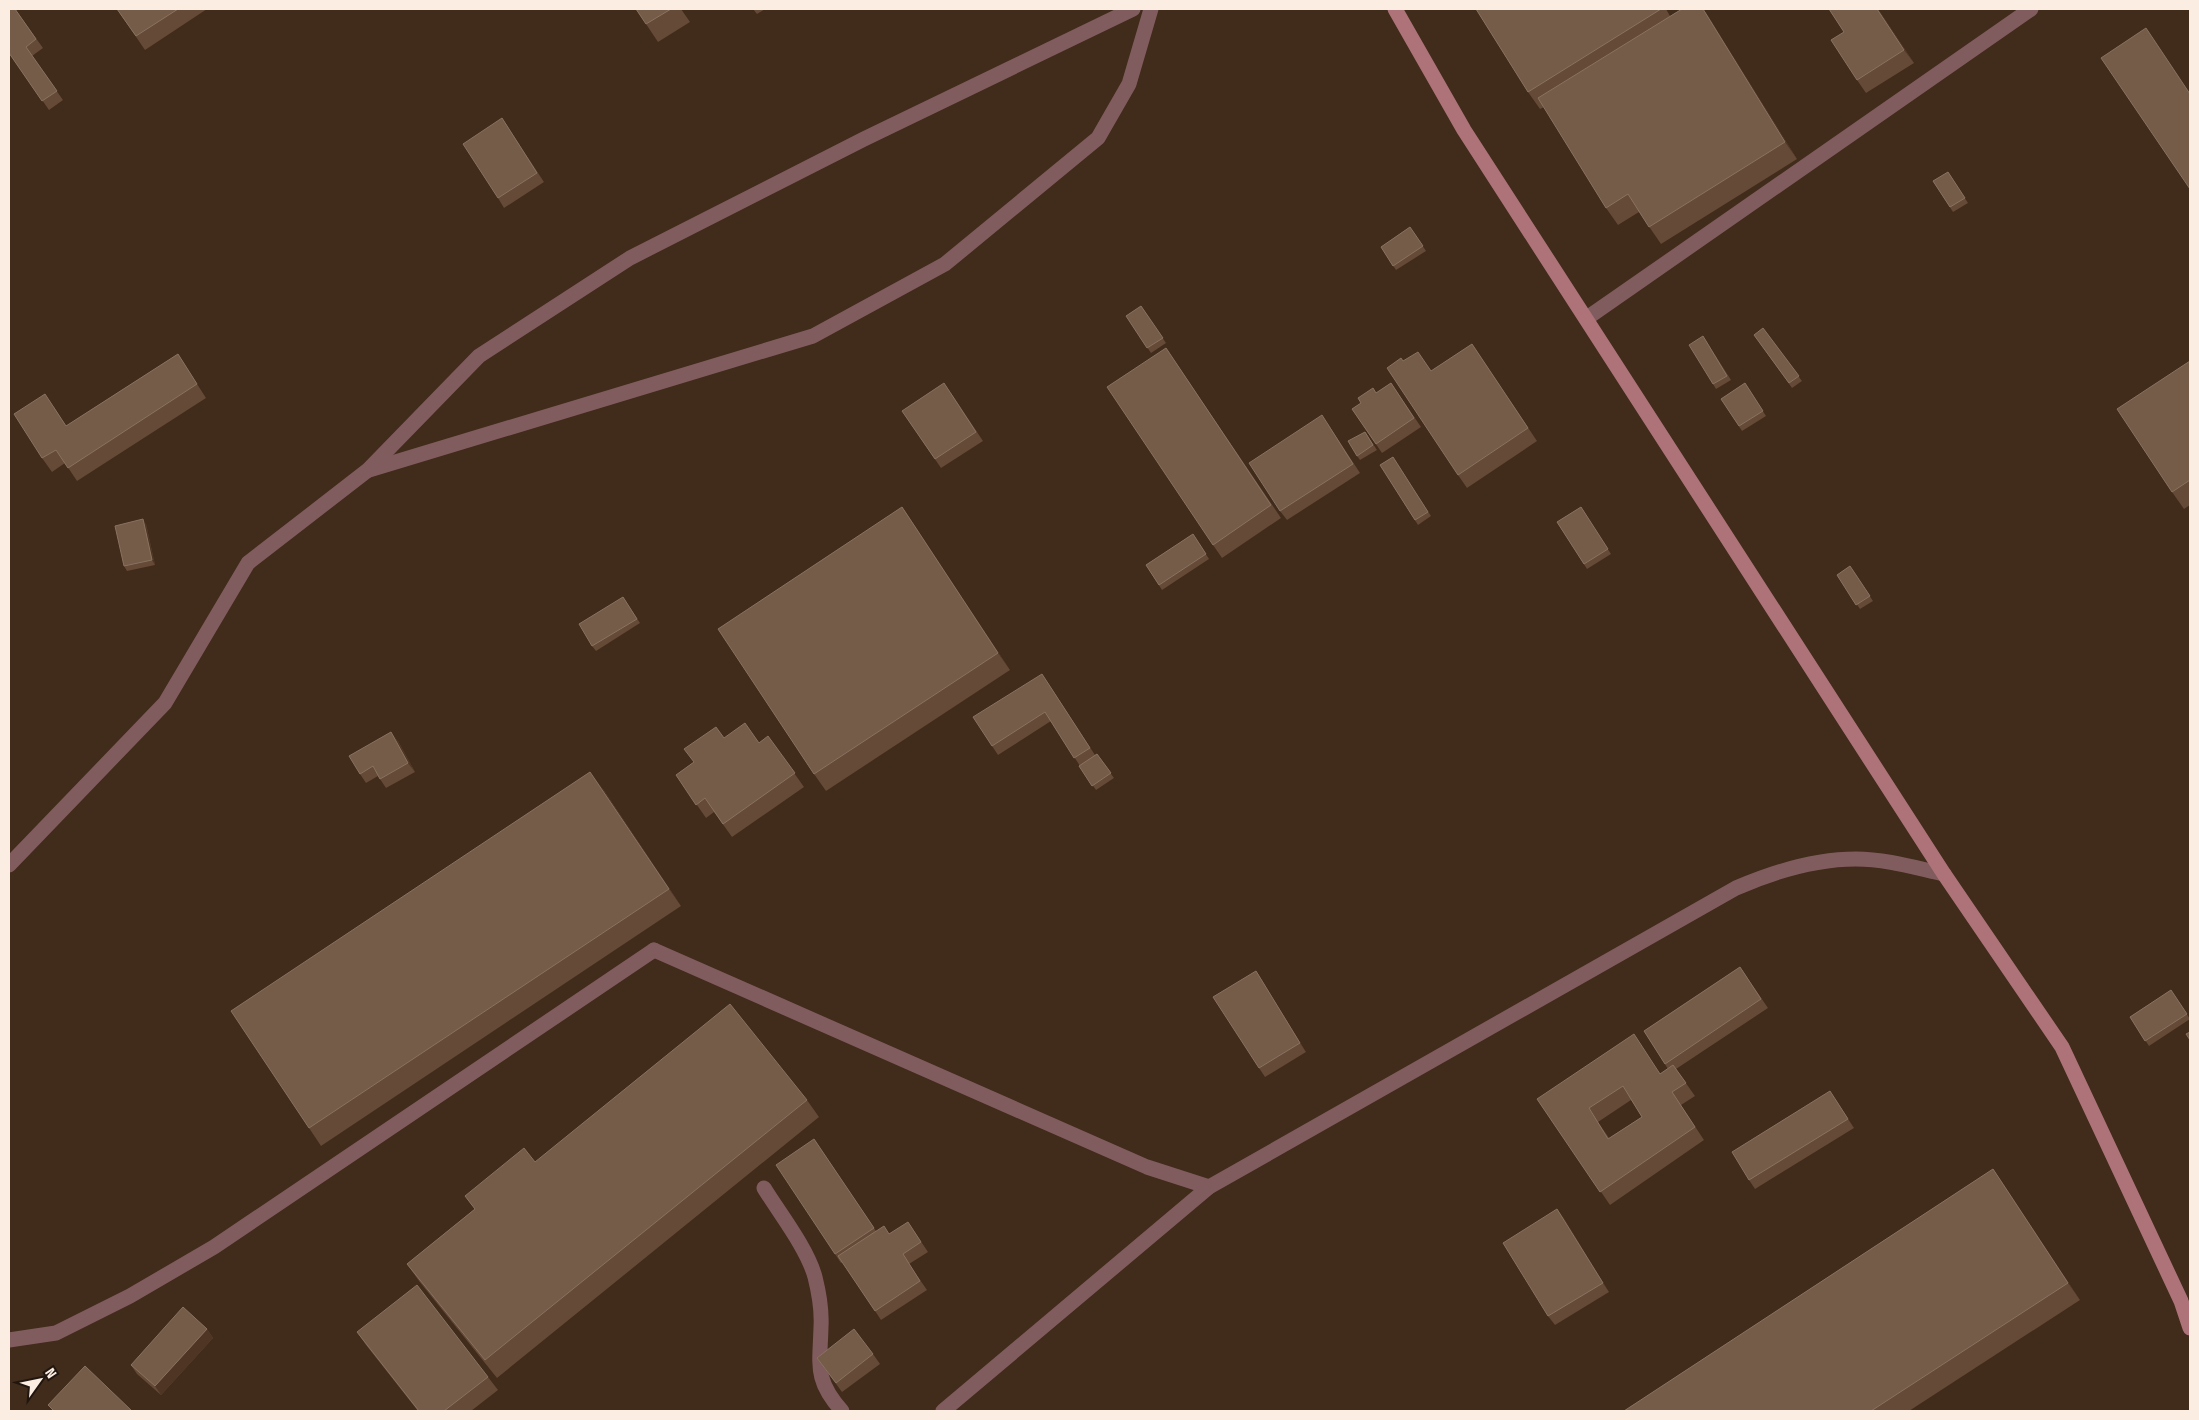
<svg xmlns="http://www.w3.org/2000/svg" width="2199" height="1420" font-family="'Fira Sans Condensed',sans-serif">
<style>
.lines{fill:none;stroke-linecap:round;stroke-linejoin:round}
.lane{stroke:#815c5f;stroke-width:15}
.street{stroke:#815c5f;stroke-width:15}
.secondary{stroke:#ad7379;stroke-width:15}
.wall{fill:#644a37;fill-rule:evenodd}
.shaded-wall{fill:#4f3624}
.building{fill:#755c49;stroke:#8a7261;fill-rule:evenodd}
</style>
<rect width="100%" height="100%" fill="#412b1a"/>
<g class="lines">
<g class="lane">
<path d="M654,950L1147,1167L1209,1187"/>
<path d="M764,1188C780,1214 807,1248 815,1277C819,1293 822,1310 821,1327C820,1365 814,1380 842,1411"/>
<path d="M943,1411L1209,1187L1736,888C1773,872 1815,859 1856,859C1886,859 1916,868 1944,874"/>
</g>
<g class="street">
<path d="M1587,318L2031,9"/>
<path d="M369,470L813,336L945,264L1098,138L1129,84L1151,9"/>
<path d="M9,865L165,703L248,563L368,470L479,356L630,258L864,139L1133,9"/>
<path d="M9,1340L56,1333L130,1296L214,1247L654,950"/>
</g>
<path class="secondary" d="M1395,9L1464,130L1944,874L2062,1047L2181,1301L2190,1328"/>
</g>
<g class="wall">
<path d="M15,9L43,48L32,56L63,100L49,110L9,53Z"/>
<path d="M117,9H207L145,50Z"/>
<path d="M636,9H681L690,22L658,42Z"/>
<path d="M753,9H765L757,14Z"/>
<path d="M1476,9H1666L1670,16L1682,9H1703L1797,159L1661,244L1639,212L1618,225L1606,208L1544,107L1540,109L1528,92Z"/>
<path d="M1829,9H1878L1914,63L1866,93L1857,80L1844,32Z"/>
<path d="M502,118L544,182L504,208L498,198Z"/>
<path d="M1948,172L1968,203L1953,212L1933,181Z"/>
<path d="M1410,227L1426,251L1396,270L1381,247Z"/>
<path d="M1141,306L1166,343L1151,353L1126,316Z"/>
<path d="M1763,328L1802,381L1792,388L1754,335Z"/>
<path d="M1703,336L1731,380L1716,389L1713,384Z"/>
<path d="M1472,344L1537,441L1467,488L1458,475L1403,361L1431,371Z"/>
<path d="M1166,348L1281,518L1222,558L1213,545Z"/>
<path d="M178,354L206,398L77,481L65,463L52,472L42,458L54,407L66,426Z"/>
<path d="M2190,361V505L2184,509L2172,492Z"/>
<path d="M1391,383L1421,427L1382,453L1352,409Z"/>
<path d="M1745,383L1766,416L1742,431L1721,399Z"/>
<path d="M951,393L983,441L941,468L902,411Z"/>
<path d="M1328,424L1360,473L1287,520L1280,511Z"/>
<path d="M1365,432L1377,450L1360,460L1357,456Z"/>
<path d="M1393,457L1431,516L1418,525L1380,465Z"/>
<path d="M902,507L1010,670L826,791L814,774Z"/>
<path d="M1581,507L1611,554L1587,569L1557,522Z"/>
<path d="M146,524L155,565L127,571L124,566Z"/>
<path d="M1193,534L1209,559L1162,590L1146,565Z"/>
<path d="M1850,566L1873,601L1860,609L1837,575Z"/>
<path d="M623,597L640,623L596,651L592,646Z"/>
<path d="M1048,683L1095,755L1097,754L1114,778L1096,790L1079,766H1080L1051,721L998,755L992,746Z"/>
<path d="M768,736L804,787L732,837L714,812L706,818L676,775L694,762L724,738L759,743Z"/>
<path d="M398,741L415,772L386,788L378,776L366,783L360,774Z"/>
<path d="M603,789L681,906L321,1146L309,1128Z"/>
<path d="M1740,967L1768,1008L1676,1069L1695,1096L1681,1105L1704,1140L1610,1205L1537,1099L1661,1073L1668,1069L1644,1031ZM1631,1100L1642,1117L1609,1138L1598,1122Z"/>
<path d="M1256,971L1306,1052L1265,1077L1259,1068Z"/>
<path d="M2171,990L2190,1019L2149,1046L2130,1017Z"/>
<path d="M807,1100L819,1117L497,1378L419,1281L407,1264L475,1209L465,1196L535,1162Z"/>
<path d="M1836,1100L1854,1128L1755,1189L1749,1180Z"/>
<path d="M814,1139L876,1231L889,1234L914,1231L928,1252L909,1264L927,1290L881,1320L843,1262L841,1263L835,1254Z"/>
<path d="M1993,1169L2080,1300L1909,1411H1624Z"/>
<path d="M1557,1209L1609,1292L1555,1325L1548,1316Z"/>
<path d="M207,1329L213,1338L161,1395L137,1374L131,1365Z"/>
<path d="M357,1332L488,1377L498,1390L471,1411H418L366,1345Z"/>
<path d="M873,1354L880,1364L842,1392L817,1358Z"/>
</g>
<g class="shaded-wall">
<path d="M1703,9L1709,17L1797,159L1785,142Z"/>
<path d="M1877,9H1878L1914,63L1904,50Z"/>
<path d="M902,507L914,524L1010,670L998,653Z"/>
<path d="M143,519L146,524L155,565L152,560Z"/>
<path d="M391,732L398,741L415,772L408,763Z"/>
<path d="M590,772L603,789L681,906L669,889Z"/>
<path d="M1256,971L1262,980L1306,1052L1300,1043Z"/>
<path d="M1993,1169L2005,1186L2080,1300L2068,1283Z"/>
<path d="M1557,1209L1564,1218L1609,1292L1603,1283Z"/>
<path d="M207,1329L213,1338L161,1395L155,1386Z"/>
</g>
<g class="building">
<path d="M9,9H15L36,39L26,47L57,91L42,101L9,53Z"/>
<path d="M117,9H178L136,36Z"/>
<path d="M636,9H671L646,24Z"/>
<path d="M1476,9H1661L1528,92Z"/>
<path d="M1682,9H1703L1785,142L1649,227L1628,194L1606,208L1538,98Z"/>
<path d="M1829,9H1877L1904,50L1857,80L1831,40L1844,32Z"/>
<path d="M2146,28L2190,94V189L2101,58Z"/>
<path d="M502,118L537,173L498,198L463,144Z"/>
<path d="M1948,172L1965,198L1950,207L1933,181Z"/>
<path d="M1410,227L1423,246L1393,266L1381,247Z"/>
<path d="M1141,306L1163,338L1147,348L1126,316Z"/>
<path d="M1763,328L1799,376L1789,383L1754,335Z"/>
<path d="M1703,336L1727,376L1713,384L1689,345Z"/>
<path d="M1472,344L1528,428L1458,475L1387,368L1401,358L1403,361L1418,352L1431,371Z"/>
<path d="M1166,348L1271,505L1213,545L1107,387Z"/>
<path d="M178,354L197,384L68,468L56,450L42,458L14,414L45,394L66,426Z"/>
<path d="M2190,361V480L2172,492L2117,409Z"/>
<path d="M944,383L976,432L935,459L902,411Z"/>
<path d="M1391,383L1414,418L1376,444L1352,409L1361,403L1358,398L1373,388L1376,393Z"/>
<path d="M1745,383L1763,411L1739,426L1721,399Z"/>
<path d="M1322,415L1353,464L1280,511L1249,463Z"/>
<path d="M1365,432L1373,445L1357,456L1348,441Z"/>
<path d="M1393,457L1428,512L1415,520L1380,465Z"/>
<path d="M902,507L998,653L814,774L718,629Z"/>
<path d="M1581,507L1608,549L1584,564L1557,522Z"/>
<path d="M143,519L152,560L124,566L115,526Z"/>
<path d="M1193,534L1206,554L1159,585L1146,565Z"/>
<path d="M1850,566L1870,596L1856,605L1837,575Z"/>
<path d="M623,597L637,619L592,646L579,624Z"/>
<path d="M1042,674L1090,748L1074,758L1045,712L992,746L973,717Z"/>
<path d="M745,723L759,743L768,736L795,773L723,824L705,798L696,805L676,775L694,762L684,749L716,727L724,738Z"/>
<path d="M391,732L408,763L380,779L373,766L360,774L349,756Z"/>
<path d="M1097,754L1111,773L1092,786L1079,766Z"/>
<path d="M590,772L669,889L309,1128L231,1011Z"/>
<path d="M1740,967L1761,999L1665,1064L1644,1031Z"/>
<path d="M1256,971L1300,1043L1259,1068L1213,997Z"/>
<path d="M2171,990L2187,1014L2145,1041L2130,1017Z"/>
<path d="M730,1004L807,1100L485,1360L407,1264L475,1209L465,1196L524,1148L535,1162Z"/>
<path d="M2190,1032V1040L2186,1034Z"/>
<path d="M1634,1034L1660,1074L1673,1065L1686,1083L1672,1092L1695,1127L1600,1192L1537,1099ZM1623,1086L1642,1117L1608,1139L1589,1108Z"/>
<path d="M1830,1091L1848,1119L1749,1180L1732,1152Z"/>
<path d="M814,1139L874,1228L835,1254L776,1165Z"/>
<path d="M1993,1169L2068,1283L1871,1411H1624Z"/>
<path d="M1557,1209L1603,1283L1548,1316L1503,1243Z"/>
<path d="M908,1222L921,1242L903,1254L920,1281L875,1311L838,1256L884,1226L889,1234Z"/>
<path d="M417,1285L488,1377L444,1411H419L357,1332Z"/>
<path d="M183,1307L207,1329L155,1386L131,1365Z"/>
<path d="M854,1329L873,1354L836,1383L817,1358Z"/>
<path d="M85,1366L132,1411H54L48,1405Z"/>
</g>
<rect width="2199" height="1420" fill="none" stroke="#fcede2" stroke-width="20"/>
<g transform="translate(40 1380) rotate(57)" stroke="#20160f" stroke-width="4" paint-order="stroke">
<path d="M0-4L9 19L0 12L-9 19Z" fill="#fcede2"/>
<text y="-8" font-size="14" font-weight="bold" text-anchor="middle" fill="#fcede2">N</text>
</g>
</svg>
